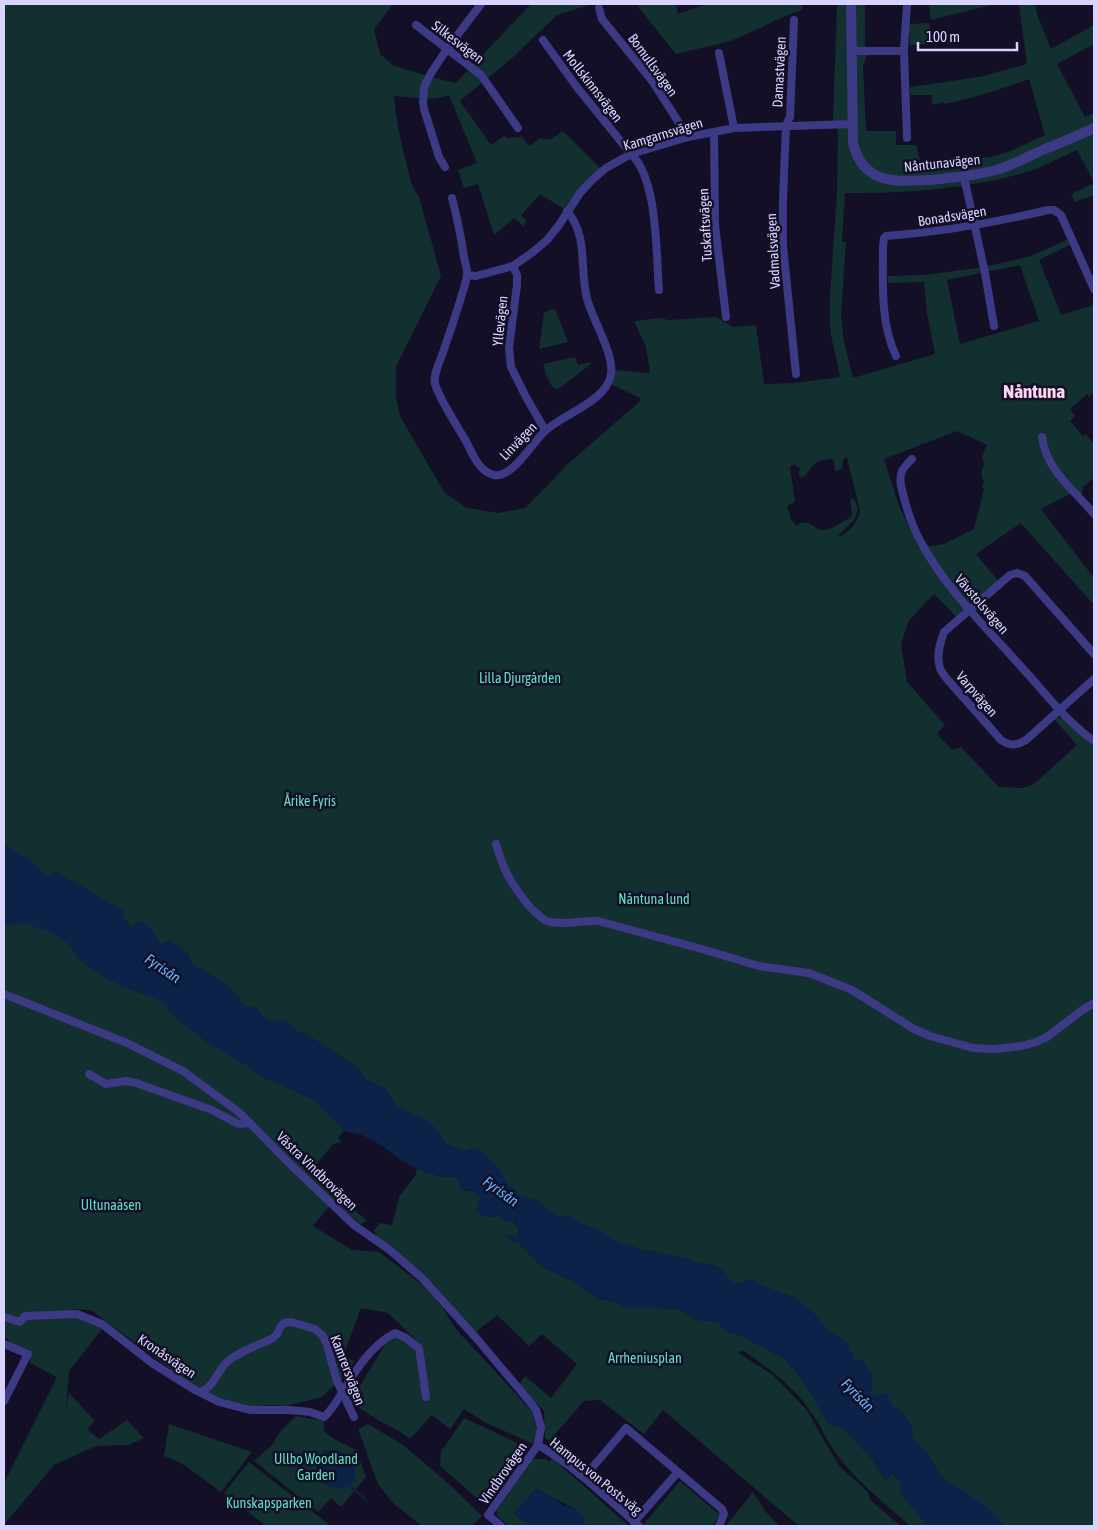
<svg xmlns="http://www.w3.org/2000/svg" width="1098" height="1530" font-family="'Asap Condensed',sans-serif">
<style>
.green{fill:#12302f;fill-rule:evenodd}
.water{fill:#0c2248}
.lines{fill:none;stroke-linecap:round;stroke-linejoin:round}
.stream{stroke:#0c2248;stroke-width:2}
.minor{stroke:#3d3a85;stroke-width:8}
.tertiary{stroke:#3d3a85;stroke-width:10}
.labels{text-anchor:middle;dominant-baseline:central;stroke-width:5;stroke-linejoin:round;paint-order:stroke}
.street-label{font-size:14px;fill:#d9d4ff;stroke:#130f26}
.park-label{font-size:14px;fill:#5fe0c0;stroke:#130f26}
.water-label{font-size:15px;font-style:italic;fill:#62b6ff;stroke:#130f26}
.district-label{font-size:19px;font-weight:bold;fill:#ffd6f0;stroke:#130f26}
</style>
<rect width="100%" height="100%" fill="#130f26"/>
<g class="green">
<path d="M4,4H393L374,29L380,54L394,66L435,78L456,83L531,4H592L557,15L512,58L460,101L491,145L504,136L507,138L522,137L529,146L540,138L550,140L563,131L601,169L590,176L564,209L540,194L521,215L527,221L523,226L514,218L494,235L478,184L464,188L458,170L477,163L449,95C430,102 413,97 394,96C396,119 400,139 406,161C409,174 411,187 419,197L441,276L396,367V398L400,416L440,485L444,492L467,508L498,513L525,508L569,463L639,402L641,398L610,384L615,370L650,373L646,347L634,321L659,318L669,320L716,317L733,327L756,325L764,384L794,383L840,377L831,335L830,324V296L837,192L838,132L833,120L837,4H865V44C869,52 867,58 863,66L866,131H896V145H916L921,164L991,157L1008,152L1045,135L1029,79C1002,89 974,98 945,104L944,102L932,105V95H911L910,94V87L979,77L1027,64L1019,4H1035L1038,17L1051,49L1094,25V44L1057,64L1085,117L1094,113V182L1077,150C1059,158 1040,169 1020,174C964,189 903,194 845,193L842,242H846L841,316L844,342L853,378L935,354L927,313L924,282L888,283V276L924,275L984,267L1031,256L1069,239L1072,244L1039,260L1061,315L1094,305V392L1089,397L1087,394L1070,409L1075,416L1070,421L1083,436L1086,434L1094,444V478L1083,487L1082,495L1075,496L1070,494L1041,509L1094,578V605L1021,523L976,554L1003,587L961,622L934,594L909,620L901,644L907,682L945,725L937,734L952,750L961,747L999,787L1023,788L1034,784L1077,745L1054,719L1057,717L1064,719L1081,736L1094,746V1526H910C887,1505 861,1485 841,1460C828,1445 821,1424 808,1408C791,1384 766,1367 743,1350L738,1353L773,1375L806,1409L839,1466L868,1492L870,1500L901,1526H799L663,1410L644,1434L600,1400L584,1401L549,1441L545,1438L544,1411L519,1384L525,1376L551,1398L577,1364L542,1334L529,1346L497,1315L476,1332L427,1277L376,1236L374,1230L380,1223L392,1225L399,1197L415,1176L417,1169L443,1177H456L464,1191L472,1190L480,1197L493,1217L498,1214C513,1221 522,1223 519,1243L541,1266L570,1280L598,1299L618,1302L678,1309L698,1320L718,1322L726,1331L740,1335L785,1359L802,1379L829,1424L842,1427L873,1460L886,1481L893,1473L900,1483L927,1487L783,1321L589,1255L366,1104L338,1138L342,1142L333,1144L316,1165L336,1193L367,1221L360,1224L306,1175L332,1203L313,1226L352,1250L379,1252L425,1287L442,1307L456,1329L516,1394L532,1412L537,1431L534,1444L486,1423L464,1409L450,1429L432,1415L410,1439L399,1431L383,1423L350,1402L394,1330L422,1346L388,1313L361,1308L347,1346L345,1355L354,1362L347,1374L322,1397L285,1406L270,1405L250,1408L229,1402L208,1394L181,1377L91,1310L72,1309L102,1329L69,1371L66,1408L69,1393L95,1421L87,1429L99,1439L127,1420L144,1438L129,1445L96,1446L54,1465L4,1525V1483L57,1377L30,1363V1350L12,1344L4,1336ZM1020,265L1039,321L960,344L947,280ZM957,431L987,445L982,456L984,465C980,470 981,477 984,482L982,486L984,489L974,529L944,544L919,548L899,506L884,459ZM845,457L847,458L860,511C858,522 849,534 837,537L855,519L858,508L854,499L851,498C849,505 853,510 851,517C843,521 831,531 822,530C813,529 812,520 800,523L797,526L791,519L787,506L795,502L790,466L795,465L800,469L798,474L802,478C809,474 810,465 818,462C822,460 827,460 831,459L834,461L835,471L842,469L843,460Z"/>
<path d="M636,4H676L678,14L707,4H802V10C777,18 755,32 730,41C713,46 694,49 676,54Z"/>
<path d="M929,4H995L931,20Z"/>
<path d="M929,23L933,44L910,45L909,24Z"/>
<path d="M1094,183V195L1075,202L1071,194Z"/>
<path d="M555,309L568,342L539,349L544,313L549,310Z"/>
<path d="M575,357L578,365L591,362V364L560,388L555,389C548,384 546,373 543,364Z"/>
<path d="M296,1416L324,1421V1431L334,1439L356,1450L366,1477L341,1507L331,1498L318,1512L254,1461L272,1445L280,1432Z"/>
<path d="M464,1418L528,1448L486,1506L440,1466L441,1452Z"/>
<path d="M169,1424L252,1452L221,1492L183,1464L164,1456Z"/>
<path d="M368,1424L402,1444L450,1485L482,1516L472,1526H422L394,1504L378,1484L358,1429Z"/>
<path d="M552,1458L629,1526H585L583,1517L573,1508L536,1489L514,1513L529,1526H509L497,1516V1510L533,1459H544L550,1461Z"/>
<path d="M249,1462L331,1526H266L224,1493Z"/>
<path d="M680,1481L720,1515L712,1526H644L643,1525Z"/>
<path d="M753,1492L766,1512L780,1526H726Z"/>
</g>
<g class="water">
<path d="M4,844L34,863L47,876L54,871C79,883 101,899 125,911L122,917L132,927L141,921L153,930L160,944L170,940L188,953L193,965C217,976 229,984 245,1006L257,1007C263,1021 273,1022 286,1020C294,1025 295,1033 305,1033L357,1067L367,1080L387,1089L396,1106L430,1122L446,1143L464,1151L472,1148L481,1150L498,1167L509,1185L522,1196L537,1200L558,1217L569,1215L579,1222L603,1232L621,1244H627L646,1251H655L689,1259L695,1263C705,1262 718,1265 725,1272C727,1274 727,1277 729,1279C736,1286 744,1283 751,1279L762,1285L796,1298L818,1317L828,1330L842,1338L849,1345L855,1361L862,1360L872,1375L871,1394L878,1396L886,1392L893,1406L902,1411L912,1425L913,1438L928,1453L941,1477L973,1497L989,1509L1004,1526H927L900,1493V1483L894,1473L886,1481L873,1460L842,1427L829,1424L802,1379L785,1359L740,1335L726,1331L718,1322L698,1320L678,1309L622,1308L616,1301L598,1299L570,1280L541,1266L519,1243L511,1242L506,1234L517,1238V1233L520,1232L515,1222H507L498,1214C489,1219 484,1218 476,1211L480,1197L472,1190C459,1191 461,1188 456,1177H443L417,1169L399,1159L381,1145L362,1135L344,1131L314,1100L260,1076L246,1065L205,1041L191,1029L177,1019L161,1001L120,986L88,967L78,958L70,945L51,932L23,923L4,926Z"/>
<path d="M326,1450C349,1449 364,1465 350,1486C342,1488 335,1489 327,1486C318,1482 313,1467 317,1458C319,1454 322,1453 326,1450Z"/>
<path d="M536,1489L556,1500L562,1505L573,1508L579,1512L584,1517V1526H529L514,1513Z"/>
</g>
<g class="lines">
<path class="stream" d="M350,1486L366,1500"/>
<g class="minor">
<path d="M907,4L904,51L907,138"/>
<path d="M599,8L602,19L653,82L688,137"/>
<path d="M794,20L790,117L786,125L783,199V246L796,374"/>
<path d="M416,25L481,75L518,128"/>
<path d="M543,40L576,86L631,154C658,179 656,254 659,290"/>
<path d="M851,51H904"/>
<path d="M719,53L734,128"/>
<path d="M714,132L715,225L726,317"/>
<path d="M445,167L439,157L424,109L423,102L424,87L431,73L447,49L481,4"/>
<path d="M964,177L985,273L994,326"/>
<path d="M452,198C457,217 461,237 464,257C465,263 468,270 467,276C466,282 464,288 462,294C456,315 449,335 442,355C439,364 433,375 435,384C440,400 457,426 466,441C472,453 479,472 494,475C513,478 532,443 544,432C562,414 607,402 611,374C614,354 594,322 588,302C578,271 590,238 567,211"/>
<path d="M513,266L517,275V285L509,348L511,367L526,397L545,430"/>
<path d="M467,275L476,276L513,266L533,252L547,240L559,225L580,193L592,180L606,168L631,154L688,137L734,128L852,124"/>
<path d="M896,356C880,323 883,282 883,246L884,238L886,236C942,232 993,223 1048,210H1054L1061,215L1094,289"/>
<path d="M1042,437C1046,470 1074,490 1094,514"/>
<path d="M912,459C902,469 899,472 901,486C905,503 913,529 922,544C948,592 989,630 1025,671C1047,695 1067,722 1094,741"/>
<path d="M1094,654L1025,576L1017,573L1010,575L944,632C940,643 936,656 940,668C941,672 945,676 947,679L1001,740C1010,746 1016,746 1026,740L1094,679"/>
<path d="M496,844C503,870 512,885 529,906C534,911 540,918 547,921C561,926 582,920 598,921L698,948L759,966L809,973L852,990L914,1029L930,1036L973,1048L994,1049L1022,1046L1036,1042L1047,1037L1081,1011L1094,1003"/>
<path d="M4,994L127,1043L183,1071L240,1113L290,1164L354,1225L391,1251L423,1279L478,1340L530,1402L536,1410L541,1427L538,1445L488,1515L501,1526"/>
<path d="M89,1074L106,1084L126,1081L136,1083L212,1110L238,1124L250,1123"/>
<path d="M4,1317L20,1322L25,1316L77,1314L102,1324L152,1363L195,1390L219,1402L250,1410H290L310,1412L324,1417C334,1408 337,1400 345,1388C357,1368 373,1344 395,1333L406,1338L419,1348L426,1397"/>
<path d="M4,1344L28,1354L4,1401"/>
<path d="M200,1392C213,1388 217,1372 226,1363C240,1350 258,1346 273,1338L277,1334L281,1326L284,1323L291,1322L315,1329L322,1335L326,1342L337,1381L354,1417"/>
<path d="M538,1445C575,1466 607,1498 639,1526"/>
<path d="M579,1474L591,1469L626,1428L722,1509L724,1514L719,1526"/>
<path d="M634,1522L678,1472"/>
</g>
<path class="tertiary" d="M851,4L853,143C863,184 894,182 929,180C951,178 974,176 996,170C1013,165 1029,156 1045,149C1062,142 1078,136 1094,128"/>
</g>
<g class="labels">
<g class="street-label">
<text transform="translate(458 42) rotate(37)">Silkesvägen</text>
<text transform="translate(653 65) rotate(54)">Bomullsvägen</text>
<text transform="translate(779 72) rotate(-87)">Damastvägen</text>
<text transform="translate(593 86) rotate(52)">Mollskinnsvägen</text>
<text transform="translate(663 134) rotate(-17)">Kamgarnsvägen</text>
<text transform="translate(942 163) rotate(-6)">Nåntunavägen</text>
<text transform="translate(952 216) rotate(-9)">Bonadsvägen</text>
<text transform="translate(705 225) rotate(-93)">Tuskaftsvägen</text>
<text transform="translate(773 251) rotate(-93)">Vadmalsvägen</text>
<text transform="translate(500 321) rotate(-84)">Yllevägen</text>
<text transform="translate(518 441) rotate(-46)">Linvägen</text>
<text transform="translate(982 604) rotate(49)">Vävstolsvägen</text>
<text transform="translate(977 694) rotate(49)">Varpvägen</text>
<text transform="translate(317 1171) rotate(44)">Västra Vindbrovägen</text>
<text transform="translate(167 1356) rotate(34)">Kronåsvägen</text>
<text transform="translate(348 1370) rotate(69)">Kamrersvägen</text>
<text transform="translate(503 1473) rotate(-55)">Vindbrovägen</text>
<text transform="translate(596 1476) rotate(39)">Hampus von Posts väg</text>
</g>
<g class="park-label">
<text x="520" y="678">Lilla Djurgården</text>
<text x="310" y="801">Årike Fyris</text>
<text x="654" y="899">Nåntuna lund</text>
<text x="111" y="1205">Ultunaåsen</text>
<text x="645" y="1358">Arrheniusplan</text>
<text x="316" y="1459">Ullbo Woodland<tspan x="316" dy="16">Garden</tspan></text>
<text x="269" y="1503">Kunskapsparken</text>
</g>
<g class="water-label">
<text transform="translate(163 968) rotate(34)">Fyrisån</text>
<text transform="translate(501 1191) rotate(36)">Fyrisån</text>
<text transform="translate(858 1395) rotate(46)">Fyrisån</text>
</g>
<g class="district-label">
<text x="1034" y="391">Nåntuna</text>
</g>
</g>
<rect width="1098" height="1530" fill="none" stroke="#d9d4ff" stroke-width="10"/>
<path d="M918 42v8h99v-8" fill="none" stroke="#d9d4ff" stroke-width="2.5"/>
<text x="926" y="42" font-size="15" fill="#d9d4ff" stroke="#130f26" stroke-width="4" paint-order="stroke">100 m</text>
</svg>
